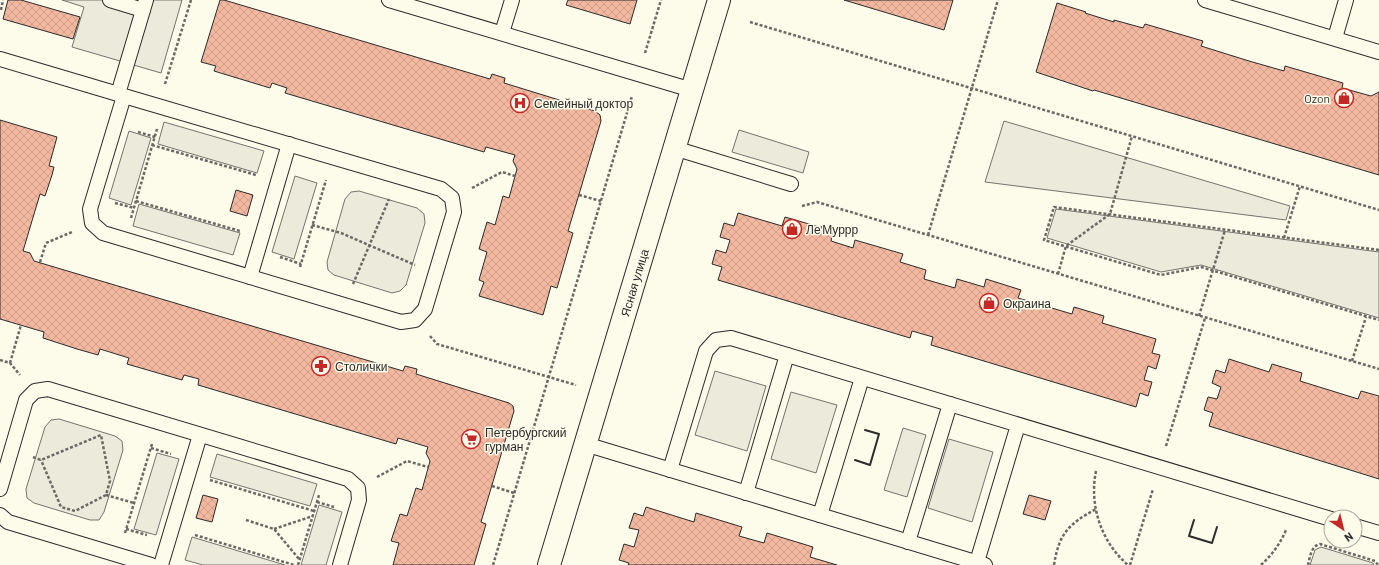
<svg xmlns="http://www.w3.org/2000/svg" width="1379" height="565" font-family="Barlow,sans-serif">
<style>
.park{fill:#ecebdb;stroke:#74746e}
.parking{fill:#eceadb;stroke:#74746e}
.building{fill:url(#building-cross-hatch);stroke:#2b2b2b}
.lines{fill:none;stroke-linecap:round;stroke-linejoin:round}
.service-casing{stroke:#2b2b2b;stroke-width:16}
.minor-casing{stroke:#2b2b2b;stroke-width:24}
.path{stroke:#6a6964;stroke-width:2.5;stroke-dasharray:3 2;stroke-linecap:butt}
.service{stroke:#fdfbea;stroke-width:14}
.minor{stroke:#fdfbea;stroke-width:22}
.wall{stroke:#2b2b2b;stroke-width:2}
.labels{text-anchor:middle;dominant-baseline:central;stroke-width:3;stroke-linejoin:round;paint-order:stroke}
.poi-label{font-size:12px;fill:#2b2b2b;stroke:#fdfbea;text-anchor:start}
.street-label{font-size:12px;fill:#2b2b2b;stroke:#fdfbea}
</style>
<defs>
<pattern id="building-cross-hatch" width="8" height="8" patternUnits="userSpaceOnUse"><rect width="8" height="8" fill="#f2b8a0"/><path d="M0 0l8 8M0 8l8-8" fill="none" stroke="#d09e8a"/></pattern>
</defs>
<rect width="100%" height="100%" fill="#fdfbea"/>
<g class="park">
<path d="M1004,121L1290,206L1286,220L985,182Z"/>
<path d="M359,191L417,208L424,214L425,223L406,285L400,291L392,293L334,275L328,270L327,262L345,199L351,192Z"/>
<path d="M1056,209L1379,252V318L1201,265L1161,272L1047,238Z"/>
<path d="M59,419L115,436L122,441L123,450L104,512L99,520H90L34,503L27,498L26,489L45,427L51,420Z"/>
<path d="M1321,547L1373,563L1374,565H1310L1315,550Z"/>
</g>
<g class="parking">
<path d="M62,0H182L161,73L72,47L84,7Z"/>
<path d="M164,122L264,151L257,173L158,144Z"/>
<path d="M739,130L809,152L803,173L732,152Z"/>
<path d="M129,131L151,138L131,205L109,198Z"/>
<path d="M295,176L317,183L294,259L272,252Z"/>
<path d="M139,204L240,233L233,255L133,226Z"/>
<path d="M715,371L766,386L747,451L695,435Z"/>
<path d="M791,392L837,405L816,473L771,459Z"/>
<path d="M903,428L926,435L907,497L884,490Z"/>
<path d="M949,439L993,452L972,522L928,508Z"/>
<path d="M157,453L179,459L156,535L134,529Z"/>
<path d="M217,454L317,484L310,506L210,477Z"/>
<path d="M319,505L342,512L326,565H301Z"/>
<path d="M192,537L285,565H203L185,560Z"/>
</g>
<g class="building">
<path d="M8,0H21L80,17L73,39L3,19Z"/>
<path d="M220,0H224L490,79L492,74L505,78L504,83L595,111L600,115L601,121L568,231L573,233L557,288L551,286L543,315L479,296L484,282L479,280L487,252L479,249L487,222L495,225L503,196L509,198L517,169L513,161L515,155L486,147L484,152L285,93L287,88L272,83L270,88L214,71L216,66L201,62Z"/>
<path d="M568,0H637L630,24L566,5Z"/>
<path d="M844,0H953L944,30Z"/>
<path d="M1057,3L1086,12L1085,13L1114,22V20L1143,28L1145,24L1203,41L1201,46L1249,61L1284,71L1285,66L1343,83L1342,88L1371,96L1379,92V175L1094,90L1093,91L1036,72Z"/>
<path d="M0,120L57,137L49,166L54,167L52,175L45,196L40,194L23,251L30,253L34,261L403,371L405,366L417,369L416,374L509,403L513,406L514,411L481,522L486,524L474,565H393L399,543L391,541L400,514L407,516L416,488L422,490L430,461L426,453L428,447L398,438L396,444L198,385L199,379L184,375L182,380L127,364L129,358L100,349L98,355L77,349L43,338L44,332L0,319Z"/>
<path d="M236,190L253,195L247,216L230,211Z"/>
<path d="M738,213L782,226L785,217L833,231L831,241L853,248L855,240L903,254L900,262L926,270L924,279L955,288L957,279L984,287L986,279L1021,290L1018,298L1072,314L1074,307L1104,316L1102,323L1156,339L1152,353L1160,355L1156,369L1148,366L1144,380L1152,382L1148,396L1140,393L1136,407L931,345L933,337L912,331L910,338L718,280L722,267L712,264L716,250L726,253L730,240L720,237L724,223L734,226Z"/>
<path d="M1229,359L1269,372L1272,364L1302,373L1300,381L1358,399L1361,391L1379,396V479L1209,426L1213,413L1204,410L1208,397L1217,399L1221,387L1212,383L1216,370L1225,373Z"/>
<path d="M203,495L218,499L212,522L196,518Z"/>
<path d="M1029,495L1051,501L1045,520L1023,514Z"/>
<path d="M646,507L694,522L696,513L742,527L739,536L764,543L767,533L813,547L810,557L837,565H628L629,563L619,560L624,544L634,547L639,530L629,528L634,513L643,516Z"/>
</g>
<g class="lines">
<g class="service-casing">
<g id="service">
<path d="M110,0L143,10"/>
<path d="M389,0L692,90"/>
<path d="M1205,0L1379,52"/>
<path d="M502,33L512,0"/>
<path d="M1335,38L1346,0"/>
<path d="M0,59L118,94L124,96L441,189L452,198L454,212L425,309L415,320L401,322L103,233L92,223L90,209L124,96"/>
<path d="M118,94L146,0"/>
<path d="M674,148L791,184"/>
<path d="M250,277L289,144"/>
<path d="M585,444L985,565"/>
<path d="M670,470L706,351L716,340L731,338L1331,519"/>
<path d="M0,489L26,400L35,391L48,389L348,479L358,488L359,500L340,565"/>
<path d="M746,493L787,355"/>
<path d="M0,515L8,522L151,565"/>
<path d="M820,515L862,378"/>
<path d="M1355,526L1379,533"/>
<path d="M908,542L950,404"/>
<path d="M977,562L1018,425"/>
<path d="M161,565L200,435"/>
</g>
</g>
<g class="minor-casing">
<g id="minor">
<path id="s1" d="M549,565L719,0"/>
</g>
</g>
<g class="path">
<path d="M1,10L3,0"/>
<path d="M750,22L1379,210"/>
<path d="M645,53L661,0"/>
<path d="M165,84L191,0"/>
<path d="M138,132L155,137"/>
<path d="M152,145L256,175"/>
<path d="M472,188L502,172L515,176"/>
<path d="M579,195L601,201"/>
<path d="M136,201L240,231"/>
<path d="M115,203L134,208"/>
<path d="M802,206L817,202L1379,369"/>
<path d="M131,218L157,129"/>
<path d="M312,225L341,233L415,265"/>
<path d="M928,235L998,0"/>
<path d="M1284,238L1300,186"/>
<path d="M1379,250L1054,207L1044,240L1161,275L1201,267L1379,320"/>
<path d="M280,257L301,264"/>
<path d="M40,262L46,243L72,232"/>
<path d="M300,267L326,180"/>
<path d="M1058,274L1066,246L1110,214L1132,136"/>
<path d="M353,284L389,199"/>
<path d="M1199,316L1225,230"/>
<path d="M430,336L437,344L576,385"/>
<path d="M0,360L10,363L20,375"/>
<path d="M1352,361L1366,317"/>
<path d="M10,363L21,325"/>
<path d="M1166,446L1205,318"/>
<path d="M151,448L171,454"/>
<path d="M33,457L41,460L101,435L110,481L106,495L75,511L61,507L41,460"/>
<path d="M1096,471C1089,505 1101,542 1128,565"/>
<path d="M377,477L407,461L428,467"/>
<path d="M210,480L314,511"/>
<path d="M492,486L514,493"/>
<path d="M106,495L134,503"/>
<path d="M317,502L334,507"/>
<path d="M246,520L274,529L299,559"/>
<path d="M126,529L147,535"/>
<path d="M274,529L313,516"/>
<path d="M125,533L152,444"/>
<path d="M195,535L294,565"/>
<path d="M298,565L319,495"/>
<path d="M493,565L632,96"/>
<path d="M1054,565C1059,533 1069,524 1096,509"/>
<path d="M1130,565L1153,489"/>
<path d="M1261,565C1272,555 1280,544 1286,530"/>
<path d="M1308,565C1310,557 1311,546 1320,544L1375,561L1378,565"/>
</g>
<use href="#service" class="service"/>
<use href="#minor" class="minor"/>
<g class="wall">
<path d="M855,460L870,465L879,434L865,430"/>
<path d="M1194,520L1189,536L1212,543L1217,527"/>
</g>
</g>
<defs>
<g id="shop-ring" transform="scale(1)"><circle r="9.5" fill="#fdfbea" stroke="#c62828" stroke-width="1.5"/><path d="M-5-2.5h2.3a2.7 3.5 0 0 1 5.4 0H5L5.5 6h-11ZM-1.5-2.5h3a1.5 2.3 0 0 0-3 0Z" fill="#c62828"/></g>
<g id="hospital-ring" transform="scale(1)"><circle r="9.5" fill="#fdfbea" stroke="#c62828" stroke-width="1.5"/><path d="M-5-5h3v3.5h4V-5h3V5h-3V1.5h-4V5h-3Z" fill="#c62828"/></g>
<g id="pharmacy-ring" transform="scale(1)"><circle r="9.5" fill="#fdfbea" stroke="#c62828" stroke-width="1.5"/><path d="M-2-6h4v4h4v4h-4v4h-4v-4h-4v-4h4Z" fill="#c62828"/></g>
<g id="supermarket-ring" transform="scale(1)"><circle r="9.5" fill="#fdfbea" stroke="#c62828" stroke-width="1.5"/><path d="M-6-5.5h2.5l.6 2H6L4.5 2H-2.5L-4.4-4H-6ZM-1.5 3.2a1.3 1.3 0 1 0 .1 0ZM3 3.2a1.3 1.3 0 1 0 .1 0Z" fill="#c62828"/></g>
</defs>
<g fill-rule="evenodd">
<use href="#shop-ring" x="1344" y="98"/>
<use href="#hospital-ring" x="520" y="103"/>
<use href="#shop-ring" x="792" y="229"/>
<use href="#shop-ring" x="989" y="303"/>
<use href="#pharmacy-ring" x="321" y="366"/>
<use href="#supermarket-ring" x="471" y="439"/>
</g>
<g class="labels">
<g class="poi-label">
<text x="1330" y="98" text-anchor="end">Ozon</text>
<text x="534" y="103">Семейный доктор</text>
<text x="806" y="229">Ле'Муррр</text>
<text x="1003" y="303">Окраина</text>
<text x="335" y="366">Столички</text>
<text x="485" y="432">Петербургский<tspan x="485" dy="14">гурман</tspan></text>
</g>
<g class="street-label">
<text stroke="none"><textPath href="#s1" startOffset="295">Ясная улица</textPath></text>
</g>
</g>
<g transform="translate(1343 529) rotate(145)"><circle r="19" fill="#fdfbea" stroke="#a9a89e"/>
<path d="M0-3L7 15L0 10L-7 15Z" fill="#c62828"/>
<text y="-6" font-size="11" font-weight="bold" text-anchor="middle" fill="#2b2b2b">N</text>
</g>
</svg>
